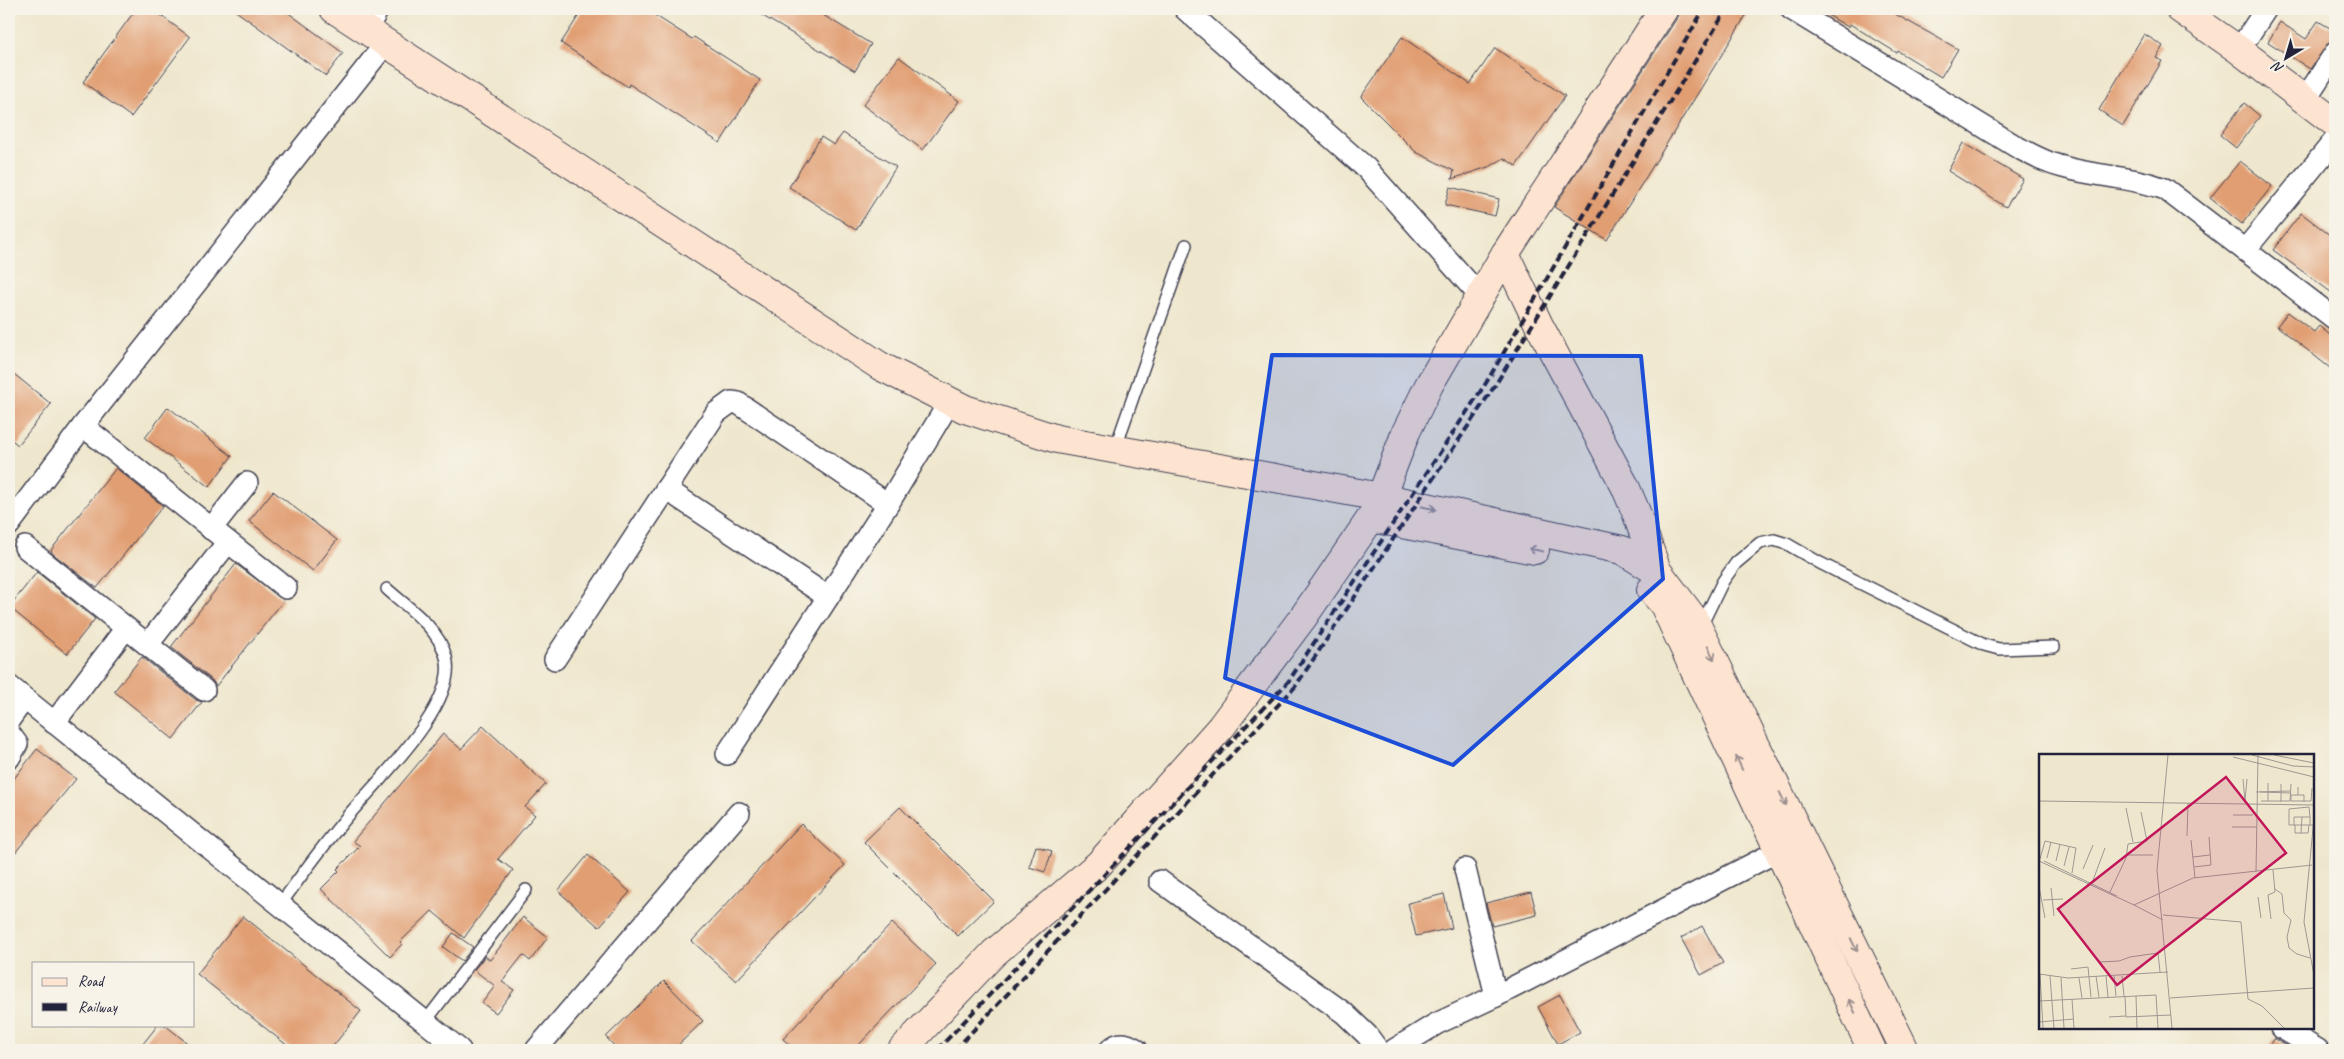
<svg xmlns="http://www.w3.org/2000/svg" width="2344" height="1059" font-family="Caveat,sans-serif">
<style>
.building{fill:#e19e72}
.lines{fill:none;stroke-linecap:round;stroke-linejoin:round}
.lane-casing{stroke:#414051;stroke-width:14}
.street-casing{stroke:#414051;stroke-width:24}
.secondary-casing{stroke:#414051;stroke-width:30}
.lane{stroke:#fff;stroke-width:11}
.street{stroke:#fff;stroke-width:21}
.secondary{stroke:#fde4d1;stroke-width:28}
.rail{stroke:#22223b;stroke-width:4;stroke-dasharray:8 4;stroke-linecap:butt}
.oneway{stroke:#9a8d8e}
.marked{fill:#1d4ed8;fill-opacity:0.2;stroke:#1d4ed8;stroke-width:4;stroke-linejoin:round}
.inset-road{fill:none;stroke:#9d9893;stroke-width:1}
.view{fill:#c2185b;fill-opacity:0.15;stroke:#c2185b;stroke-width:2.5}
.inset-edge{fill:none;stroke:#22223b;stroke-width:2.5}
</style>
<rect width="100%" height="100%" fill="#f7f3e8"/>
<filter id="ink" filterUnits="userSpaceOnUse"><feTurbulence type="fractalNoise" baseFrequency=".02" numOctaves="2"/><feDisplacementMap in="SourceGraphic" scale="10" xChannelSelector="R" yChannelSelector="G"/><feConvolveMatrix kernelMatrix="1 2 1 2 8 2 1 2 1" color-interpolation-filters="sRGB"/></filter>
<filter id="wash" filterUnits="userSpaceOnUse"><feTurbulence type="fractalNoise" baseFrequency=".0096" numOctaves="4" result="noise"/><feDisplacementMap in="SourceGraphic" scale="20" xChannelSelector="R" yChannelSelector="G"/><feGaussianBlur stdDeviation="1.12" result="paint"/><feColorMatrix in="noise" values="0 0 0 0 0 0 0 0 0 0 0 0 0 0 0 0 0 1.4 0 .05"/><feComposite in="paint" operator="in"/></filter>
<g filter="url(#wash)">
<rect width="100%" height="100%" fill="#efe7cd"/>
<g id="blocks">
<g class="building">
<path d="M136,9H152L190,37L131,117L83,82Z"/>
<path d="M233,9H283L343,53L326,76Z"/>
<path d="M583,9H645L692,39L694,37L760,80L720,143L629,84L628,87L561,43Z"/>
<path d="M751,9H813L871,44L855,71Z"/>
<path d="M1679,9H1750L1607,240L1554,207L1677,18Z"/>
<path d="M1818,9H1886L1958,49L1941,77L1898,51L1897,53L1850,24L1848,27Z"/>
<path d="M2318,21L2335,31V34L2310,69L2268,42L2280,22L2306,39Z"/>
<path d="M2144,34L2163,46L2156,58L2162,61L2123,126L2099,110Z"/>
<path d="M1402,37L1470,84L1495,48L1565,96L1516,166L1504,158L1491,166L1452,179L1454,171L1416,152L1361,97Z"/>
<path d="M899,57L959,101L923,150L863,105Z"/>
<path d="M2244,103L2260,116L2236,148L2220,135Z"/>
<path d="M843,133L896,167L856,230L789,187L821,137L834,145Z"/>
<path d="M1963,143L2023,179L2006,207L1948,171Z"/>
<path d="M2240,161L2272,186L2242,224L2210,198Z"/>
<path d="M1450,187L1499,199L1495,216L1445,205Z"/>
<path d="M2301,213L2335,239V295L2273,250Z"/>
<path d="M2288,312L2314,332L2319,326L2335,339V372L2277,326Z"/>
<path d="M9,370L51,404L18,445L9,438Z"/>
<path d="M168,407L232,456L209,487L145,438Z"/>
<path d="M116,468L163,506L97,588L52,553L51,550Z"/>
<path d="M273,491L337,540L313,571L249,521Z"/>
<path d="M236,564L284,600L216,686L212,680L171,647Z"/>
<path d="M37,572L95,619L67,654L9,607Z"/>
<path d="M142,657L196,700L202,702L173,739L114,691Z"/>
<path d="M483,726L546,784L525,807L535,815L498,859L513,870L464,938L432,911L400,942L402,944L390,957L321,889L339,871L337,869L360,846L353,841L443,734L461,749Z"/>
<path d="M37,749L76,779L9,860V785Z"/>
<path d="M900,807L994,901L958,936L864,842Z"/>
<path d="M801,824L845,865L736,981L692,941Z"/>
<path d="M1036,846L1052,851L1045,872L1029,867Z"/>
<path d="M588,855L630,892L599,927L558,891Z"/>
<path d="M1531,892L1537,915L1492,926L1486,903Z"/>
<path d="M1444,894L1452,928L1416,936L1408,903Z"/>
<path d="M243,916L361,1011L330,1050H293L197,974Z"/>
<path d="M523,917L548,937L530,961L523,955L502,982L514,990L496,1013L482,1003L495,986L474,970L485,956L490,960Z"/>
<path d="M892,923L936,964L854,1050H795L783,1039Z"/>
<path d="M1702,926L1723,963L1701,975L1681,938Z"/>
<path d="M453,933L473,947L462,961L443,947Z"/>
<path d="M664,981L703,1021L673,1050H618L606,1037Z"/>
<path d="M1560,995L1580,1032L1558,1044L1538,1007Z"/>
<path d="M158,1025H165L196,1050H138Z"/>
<path d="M2275,1038V1039L2294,1050H2267Z"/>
</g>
</g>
</g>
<g filter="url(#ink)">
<use href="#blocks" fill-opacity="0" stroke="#414051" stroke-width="1"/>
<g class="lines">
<g class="lane-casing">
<g id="lane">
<path d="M370,33L384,9"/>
<path d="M1115,449L1186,245"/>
<path d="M1701,626L1723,581L1736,563L1760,543L1774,540L1787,544L1820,563L1984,645L1999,649L2054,647"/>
<path d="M280,905C300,877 320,850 342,823C370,787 460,706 446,657C438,627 408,608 387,589"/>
<path d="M425,1022L526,890"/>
</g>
</g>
<g class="street-casing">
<g id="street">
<path d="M1185,9L1366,168L1480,296"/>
<path d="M1791,9L2017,147C2032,155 2046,163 2063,167C2097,177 2130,176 2165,189L2335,319"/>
<path d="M2239,50L2266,9"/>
<path d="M2304,101L2335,53"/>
<path d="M2245,250L2335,140"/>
<path d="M83,426L286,588"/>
<path d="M666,489L828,597"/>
<path d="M9,525L83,426L386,43"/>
<path d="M211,529L247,483"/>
<path d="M25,547L204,690"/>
<path d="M148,644L228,542"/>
<path d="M555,659L716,413L731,402L738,403L888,504"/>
<path d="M9,686L460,1050"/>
<path d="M9,720L24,699"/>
<path d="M54,723L126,628"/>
<path d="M9,733L17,744L9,758"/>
<path d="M727,754L888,504L950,401"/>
<path d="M1465,869L1496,996"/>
<path d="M1160,881L1344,1013L1367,1035L1378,1050"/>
<path d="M2282,1028L2318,1050"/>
<path d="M536,1050L739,813"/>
<path d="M1110,1050C1119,1041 1127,1043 1137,1050"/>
<path d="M1394,1050L1436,1024L1496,996L1780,850"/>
</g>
</g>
<g class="secondary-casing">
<g id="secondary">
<path d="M334,9L880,366L965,409L1057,439L1381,497L1622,550L1659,573L1694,619L1905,1050"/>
<path d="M2180,9L2239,50L2335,123"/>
<path d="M1505,254L1539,325L1625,486L1636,512L1660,579"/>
<path d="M1371,518L1535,550"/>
<path d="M1651,590L1664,605L1872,1050"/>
<path d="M902,1050L994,953L1099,864L1221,727L1304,616L1371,518L1381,497L1406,432L1429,385L1505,254L1664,9"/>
</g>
</g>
<use href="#lane" class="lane"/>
<use href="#street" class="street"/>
<use href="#secondary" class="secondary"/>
<g class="rail">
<path d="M937,1050L1288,682L1486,383L1704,9"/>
<path d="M955,1050L1295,687L1494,387L1727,9"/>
</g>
</g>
<defs><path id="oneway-shaft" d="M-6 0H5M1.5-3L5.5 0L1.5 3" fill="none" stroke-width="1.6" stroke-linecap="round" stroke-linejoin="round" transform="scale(1.25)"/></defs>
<g class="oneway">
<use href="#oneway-shaft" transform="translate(1429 508) rotate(12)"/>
<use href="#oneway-shaft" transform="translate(1536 550) rotate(-169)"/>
<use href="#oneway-shaft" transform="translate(1711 653) rotate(64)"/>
<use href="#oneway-shaft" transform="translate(1739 763) rotate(-115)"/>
<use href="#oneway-shaft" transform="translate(1783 799) rotate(64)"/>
<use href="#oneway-shaft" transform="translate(1854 945) rotate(64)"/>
<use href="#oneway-shaft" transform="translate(1852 1006) rotate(-115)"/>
</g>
</g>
<path class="marked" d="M1272,355L1641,356L1663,579L1453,765L1225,678Z"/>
<g transform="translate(2039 754)">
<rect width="275" height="275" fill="#efe7cd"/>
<path class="inset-road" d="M129,1L118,116L133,274M213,1L254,12L275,13M235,1L275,9M194,3L275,23M204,25L206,47L208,25M229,29V47M242,30V48M259,33V41H265V48M217,38L251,37M221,38L251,39M259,41H252V47H272L273,34M0,47L275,51M222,47H251L252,30M87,54L94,88M194,61H214M271,63L270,53L250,55V71H274M275,64L265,168L275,221M255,71V63H271V71M256,71V79H269L270,71M193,73H217M262,79L263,63M148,82L149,49M152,86L156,124M88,101H114M154,103L171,101M8,104L12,88M1,105L6,87L37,94L33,119M0,107L95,151L154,124L273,111M5,107L78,142M17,107L21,90M25,112L30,93M155,113L172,111L170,83M44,115L54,91M217,118L219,1M53,129L66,94M0,133L6,164M12,134L15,162M236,135L243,140L245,159L252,166L248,183L250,194L258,200L271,204M71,138L87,104L89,90L108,87L102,58M219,143L222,164M4,146L24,145M95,151L124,166M124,161L202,168L209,245L223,252L245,274M232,165L229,141L236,138L234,116M60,208L80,207L91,203L119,199L121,218M32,215L49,213L52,243M0,220L29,224L129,218M1,220L4,274M11,222L15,274M57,222L60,243M67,222L69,243M75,222L77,242M83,222L85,242M22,224L25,274M40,224L43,244M86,242L87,263L132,261M97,242L98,274M131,244L275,234M33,245L35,274M0,247L117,241L119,274M70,263L87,262M0,268L35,265"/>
<path class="view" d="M187,23L247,99L78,231L19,155Z"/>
<rect width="275" height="275" class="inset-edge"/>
</g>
<rect width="2344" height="1059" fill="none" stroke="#f7f3e8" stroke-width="30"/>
<rect x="32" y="962" width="162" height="65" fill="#f7f3e8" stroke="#a29fa3"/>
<rect x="42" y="978" width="25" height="8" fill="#fde4d1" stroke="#a29fa3"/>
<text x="78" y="986" font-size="15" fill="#22223b">Road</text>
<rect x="42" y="1003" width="25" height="8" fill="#22223b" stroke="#a29fa3"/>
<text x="78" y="1012" font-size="15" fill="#22223b">Railway</text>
<g transform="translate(2286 58) rotate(218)" stroke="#f7f3e8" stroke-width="4" paint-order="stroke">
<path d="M0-4L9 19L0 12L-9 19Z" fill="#22223b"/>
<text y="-8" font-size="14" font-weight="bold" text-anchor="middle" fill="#22223b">N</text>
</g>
</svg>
